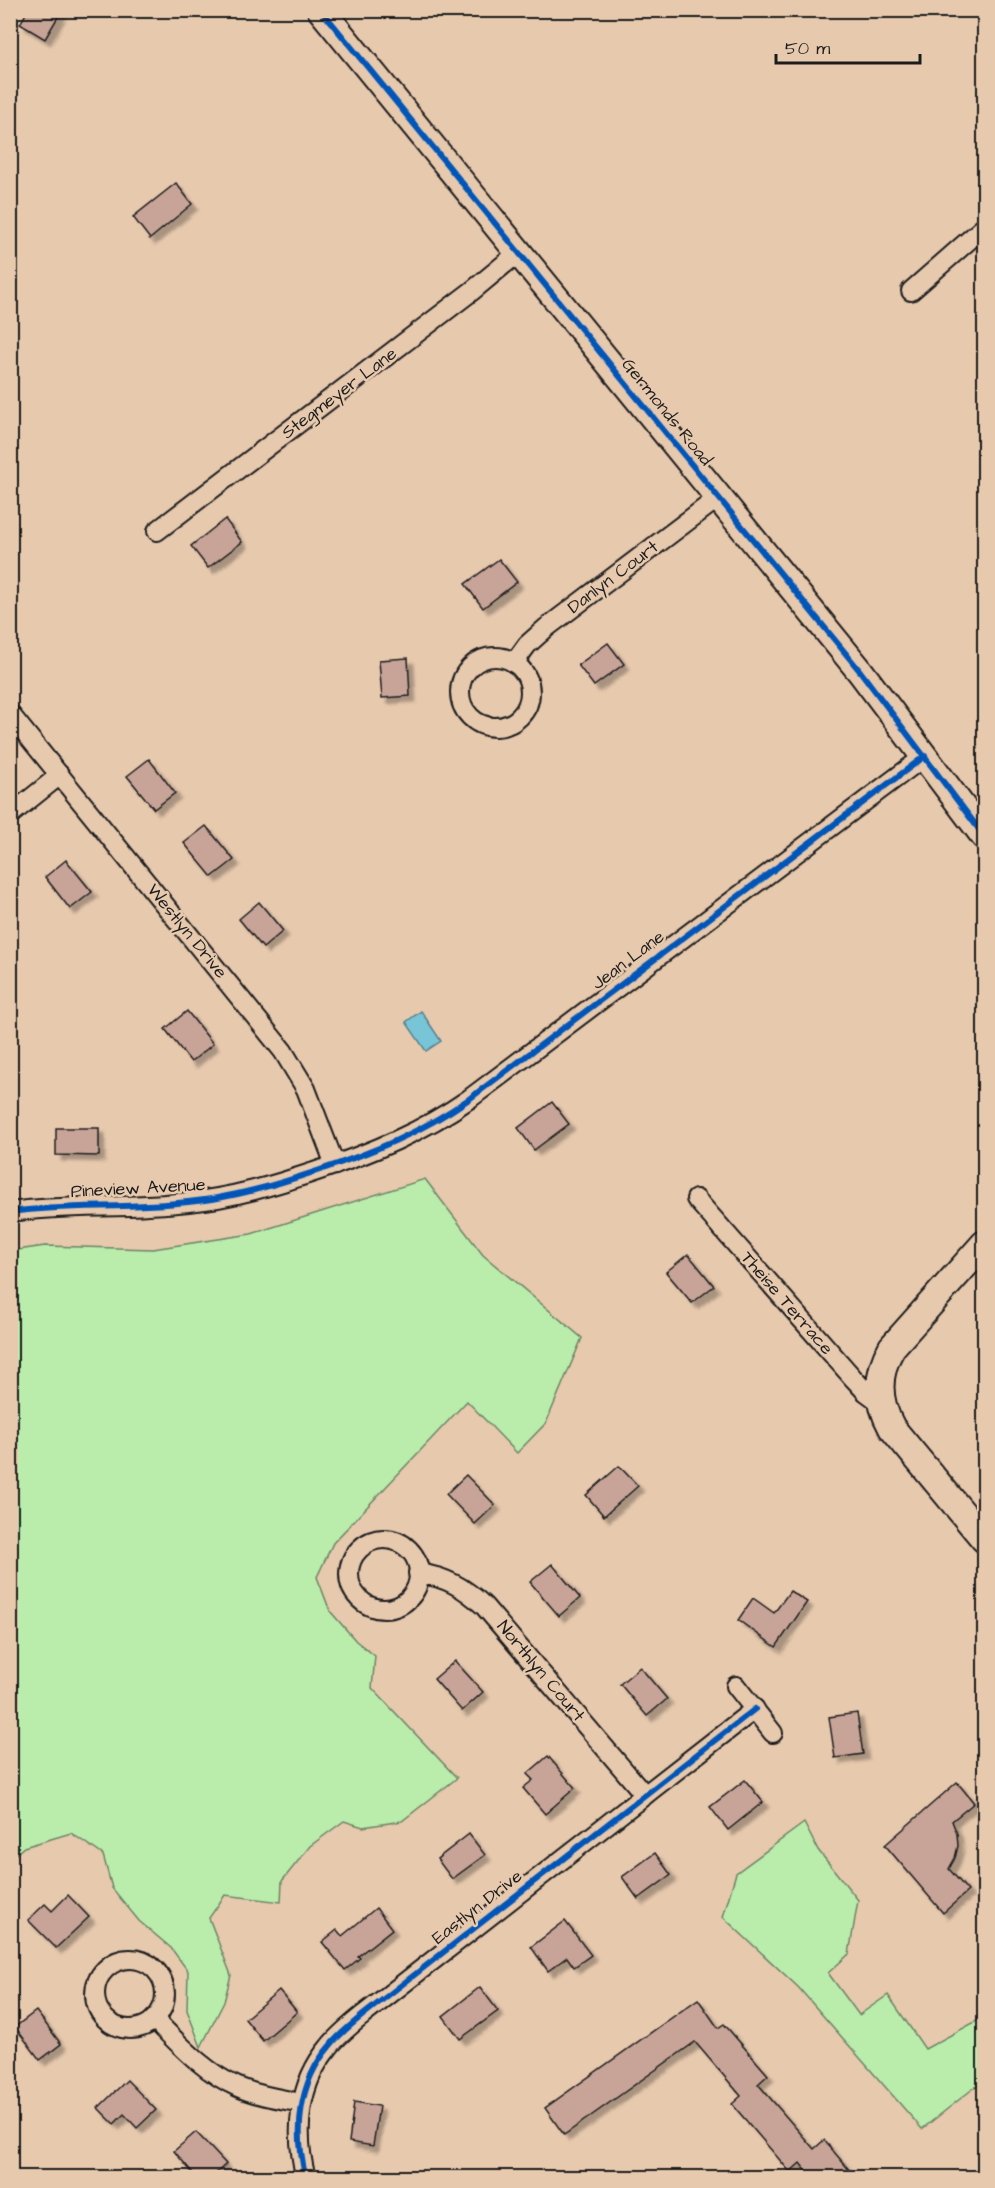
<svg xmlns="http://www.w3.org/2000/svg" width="995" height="2188" font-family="'Architects Daughter',sans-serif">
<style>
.green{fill:#baecac;stroke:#6b8464;stroke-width:1.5}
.water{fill:#79c5d8;stroke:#54818d;stroke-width:1.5}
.building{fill:#c8a498;stroke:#1c1c1c;stroke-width:1.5;filter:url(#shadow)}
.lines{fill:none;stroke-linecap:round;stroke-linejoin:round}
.street-casing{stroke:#1c1c1c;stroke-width:22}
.secondary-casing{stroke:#1c1c1c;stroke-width:30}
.street{stroke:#e7c9ae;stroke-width:18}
.secondary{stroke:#e7c9ae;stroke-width:26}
.cycleway-casing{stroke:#e7c9ae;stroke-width:10}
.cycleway{stroke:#0057b8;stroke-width:6}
.labels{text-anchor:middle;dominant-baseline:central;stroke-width:5;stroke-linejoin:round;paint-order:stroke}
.street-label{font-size:18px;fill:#1c1c1c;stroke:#e7c9ae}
</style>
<defs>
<filter id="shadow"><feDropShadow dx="5.5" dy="5.5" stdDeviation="1.5" flood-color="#0004"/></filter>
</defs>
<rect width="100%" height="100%" fill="#e7c9ae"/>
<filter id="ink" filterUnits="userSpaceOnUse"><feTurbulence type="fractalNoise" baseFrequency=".0167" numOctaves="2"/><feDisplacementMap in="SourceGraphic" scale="12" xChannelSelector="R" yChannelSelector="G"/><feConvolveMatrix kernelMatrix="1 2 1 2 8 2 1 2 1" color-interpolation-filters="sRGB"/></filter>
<g filter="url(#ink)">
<g class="green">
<path d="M425,1179L483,1255L582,1338L546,1423L517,1453L467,1401L333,1543L317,1577L330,1611L356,1641L375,1656L372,1688L457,1778L402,1821L363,1827L344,1821L310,1846L282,1881L281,1902L225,1895L209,1918L231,1975L224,2002L201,2047L187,2010L188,1971L171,1948L139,1921L112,1888L103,1855L71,1833L24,1847L11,1858V1251L45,1246L153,1249L251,1234Z"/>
<path d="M804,1823L818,1850L858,1900L849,1954L828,1973L859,2015L888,1995L925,2049L984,2017V2080L922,2129L798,1987L723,1917L736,1873Z"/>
</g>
<path class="water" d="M421,1011L441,1041L426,1051L406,1022Z"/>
<g class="building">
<path d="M28,10H62L45,39L20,24Z"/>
<path d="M176,183L192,204L150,239L133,217Z"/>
<path d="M225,519L242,542L208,568L191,546Z"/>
<path d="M499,559L517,582L483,608L465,584Z"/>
<path d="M608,643L624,664L594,686L578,665Z"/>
<path d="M408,658L410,696L382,698L379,660Z"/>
<path d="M149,759L175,793L154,809L127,776Z"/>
<path d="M206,826L234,860L212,877L184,843Z"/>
<path d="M66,860L92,892L70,909L45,877Z"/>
<path d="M259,902L283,931L263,948L239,919Z"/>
<path d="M187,1011L213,1044L191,1062L165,1029Z"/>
<path d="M552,1102L569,1124L534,1150L518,1128Z"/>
<path d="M56,1128H99V1156L56,1155Z"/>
<path d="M688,1254L714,1286L692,1303L666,1272Z"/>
<path d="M619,1466L638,1486L604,1516L586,1495Z"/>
<path d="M466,1475L495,1505L475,1524L446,1494Z"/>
<path d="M552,1564L580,1598L559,1616L530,1582Z"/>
<path d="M790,1591L807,1602L776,1647L738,1620L753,1598L774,1613Z"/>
<path d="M455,1661L483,1692L462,1711L434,1679Z"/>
<path d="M640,1667L667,1699L647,1716L620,1684Z"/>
<path d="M857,1713L863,1754L835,1758L829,1717Z"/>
<path d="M548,1756L575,1788L545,1814L523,1788L533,1780L527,1774Z"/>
<path d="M745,1780L763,1802L728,1830L710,1807Z"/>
<path d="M957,1782L974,1803L952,1821L957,1834L958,1846L955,1858L949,1869L968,1891L943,1913L885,1845Z"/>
<path d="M469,1834L485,1855L452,1879L437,1859Z"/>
<path d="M655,1853L671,1875L638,1899L622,1877Z"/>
<path d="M68,1895L89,1917L56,1948L28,1920L45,1904L52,1911Z"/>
<path d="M376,1908L392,1929L358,1956L360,1958L345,1970L322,1942L337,1930L342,1936Z"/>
<path d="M565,1921L591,1955L574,1967L567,1957L548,1971L531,1947Z"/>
<path d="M480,1987L498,2011L460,2039L443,2016Z"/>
<path d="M279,1990L297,2012L263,2041L245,2019Z"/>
<path d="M698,1999L718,2028L724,2024L768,2075L758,2084L814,2149L824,2140L856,2178H812L800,2163L790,2172L732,2104L741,2096L695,2042L564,2135L545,2108Z"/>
<path d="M36,2011L61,2044L40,2060L15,2027Z"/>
<path d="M127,2080L156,2110L137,2128L124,2114L114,2124L98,2108Z"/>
<path d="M354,2102L379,2106L373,2146L349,2142Z"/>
<path d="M196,2132L226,2164L211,2178H197L174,2151Z"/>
</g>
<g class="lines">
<g class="street-casing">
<g id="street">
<path d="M911,291L984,227"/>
<path d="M157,531L472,291L519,252"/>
<circle cx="495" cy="692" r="35"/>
<path d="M514,663L527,645L546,628L718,498"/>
<path d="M10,714L283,1051L306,1089L335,1165"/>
<path d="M10,815L60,775"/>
<path d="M696,1199L854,1379L866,1392L881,1403"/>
<path d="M10,1212C70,1204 129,1209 188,1202C232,1198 275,1185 317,1171C371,1153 422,1132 469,1099L925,756"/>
<circle cx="384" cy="1574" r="35"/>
<path d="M418,1573C445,1577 464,1587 484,1606L645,1795"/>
<path d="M736,1686L773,1733"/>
<circle cx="130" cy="1994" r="35"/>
<path d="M154,2019C179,2044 205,2073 238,2087C258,2096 281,2099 302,2103"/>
<path d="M306,2178C294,2133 298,2083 329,2047C338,2035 351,2025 363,2015L755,1709"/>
</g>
</g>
<g class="secondary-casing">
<g id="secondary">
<path d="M321,10L860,671L984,836"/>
<path d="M984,1244L892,1347C876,1374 877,1401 892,1428L984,1539"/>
</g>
</g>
<use href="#street" class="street"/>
<use href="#secondary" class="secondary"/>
<g class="cycleway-casing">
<g id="cycleway">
<path d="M321,10L860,671L984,836"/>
<path d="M10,1212C70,1204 129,1209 188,1202C232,1198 275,1185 317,1171C371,1153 422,1132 469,1099L925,756"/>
<path d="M306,2178C294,2133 298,2083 329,2047C338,2035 351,2025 363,2015L755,1709"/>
</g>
</g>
<use href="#cycleway" class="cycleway"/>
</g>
</g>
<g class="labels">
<g class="street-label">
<text transform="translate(339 393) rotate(-37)">Stegmeyer Lane</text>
<text transform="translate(667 412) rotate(51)">Germonds Road</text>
<text transform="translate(613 577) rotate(-37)">Danlyn Court</text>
<text transform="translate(187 931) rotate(51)">Westlyn Drive</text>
<text transform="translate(628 960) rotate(-37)">Jean Lane</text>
<text transform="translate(138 1188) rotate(-3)">Pineview Avenue</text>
<text transform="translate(787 1303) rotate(49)">Theise Terrace</text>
<text transform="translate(541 1671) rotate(50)">Northlyn Court</text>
<text transform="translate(477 1907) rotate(-38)">Eastlyn Drive</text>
</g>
</g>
<rect width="995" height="2188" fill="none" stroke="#e7c9ae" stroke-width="36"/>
<rect x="18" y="18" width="959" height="2152" fill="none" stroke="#1c1c1c" stroke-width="2" filter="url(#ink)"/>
<path d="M776 54v9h144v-9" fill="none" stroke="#1c1c1c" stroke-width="3"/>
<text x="785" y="54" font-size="18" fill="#1c1c1c" stroke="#e7c9ae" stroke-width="4.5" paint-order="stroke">50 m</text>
</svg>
